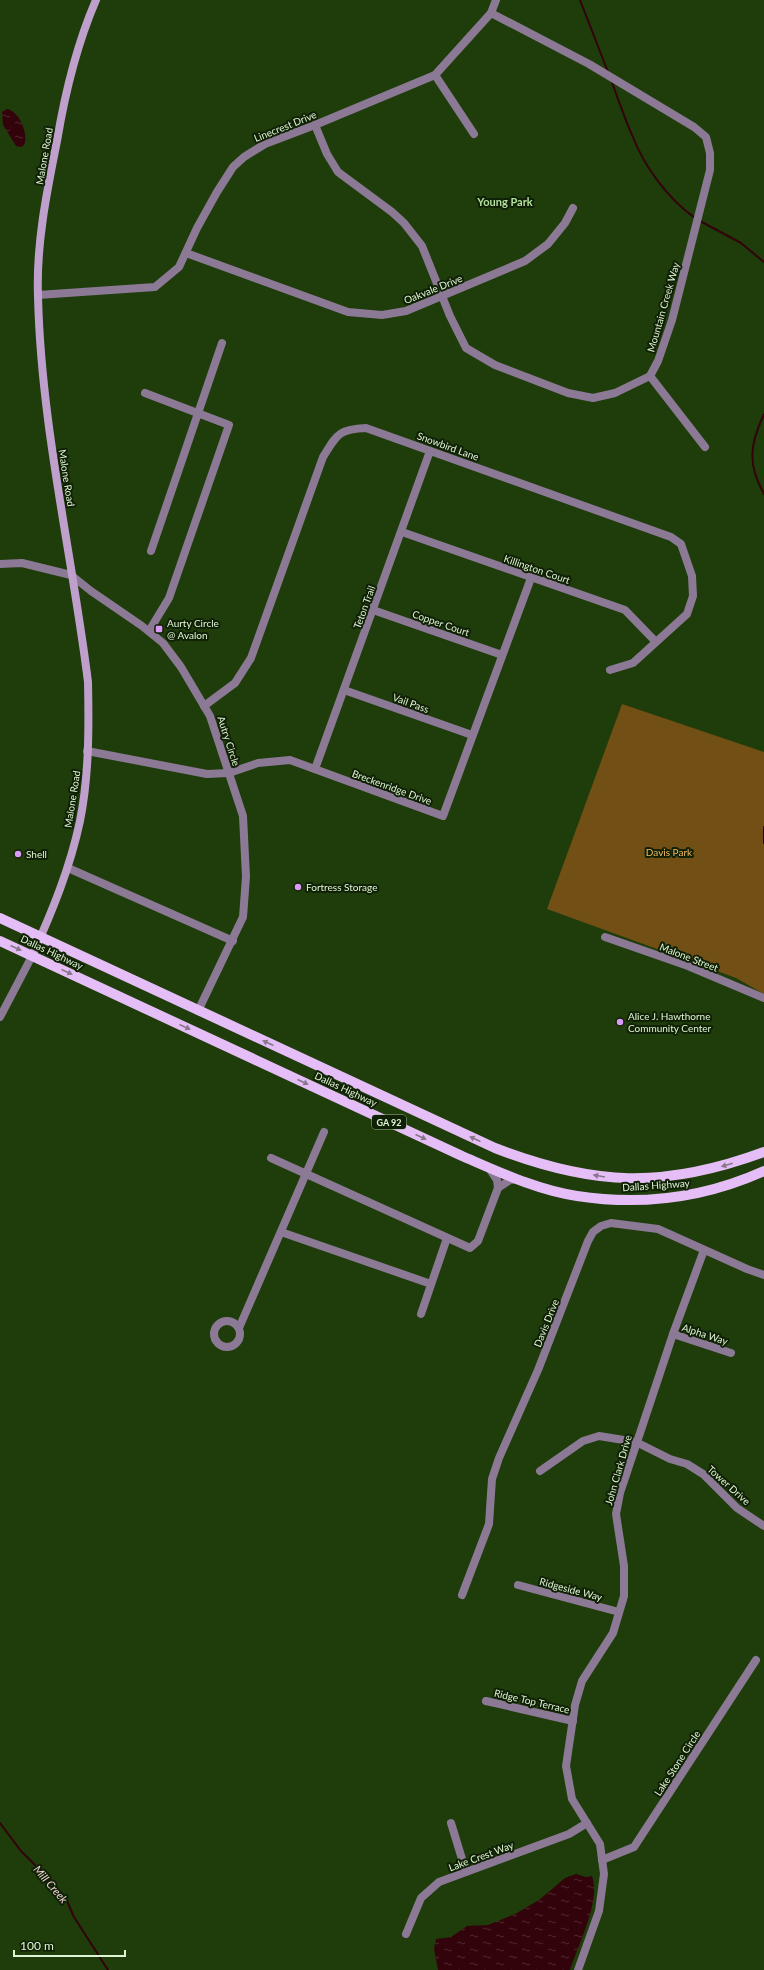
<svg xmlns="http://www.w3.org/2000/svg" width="764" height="1970" font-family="Lato,sans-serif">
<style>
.park{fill:#714f15}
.water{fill:url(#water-ripples)}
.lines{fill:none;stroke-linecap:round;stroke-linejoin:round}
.stream{stroke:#33030c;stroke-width:2}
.street{stroke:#8c7995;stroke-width:8}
.secondary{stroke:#bfa0cc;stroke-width:8}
.primary{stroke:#e6bef7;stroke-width:10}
.oneway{fill:#86778b}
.poi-dot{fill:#da9af6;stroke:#102006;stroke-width:1.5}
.labels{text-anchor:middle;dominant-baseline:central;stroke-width:4;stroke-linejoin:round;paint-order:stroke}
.shield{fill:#102006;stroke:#a0b596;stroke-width:1}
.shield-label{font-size:9px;font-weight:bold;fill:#def5d3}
.street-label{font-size:10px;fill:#def5d3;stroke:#102006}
.poi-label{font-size:10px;fill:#def5d3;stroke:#102006;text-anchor:start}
.park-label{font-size:10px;fill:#f5b960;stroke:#102006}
.neighbourhood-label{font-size:11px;font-weight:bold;fill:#b3e09c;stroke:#102006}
.water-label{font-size:11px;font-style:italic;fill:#f0d4d5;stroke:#102006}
</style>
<defs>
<pattern id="water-ripples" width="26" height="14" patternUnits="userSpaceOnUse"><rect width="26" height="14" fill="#33030c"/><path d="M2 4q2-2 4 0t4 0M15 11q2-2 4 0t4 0" fill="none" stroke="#50282e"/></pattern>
</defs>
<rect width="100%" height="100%" fill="#1f3c0b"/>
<path class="park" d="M622,704L764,752V994L736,978L701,965L547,909Z"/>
<g class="water">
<path d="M7,109C19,111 29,134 24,145L21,147L16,146L3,125L2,112Z"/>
<path d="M576,1874L586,1877L592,1876C601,1901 578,1945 570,1970H438L434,1949L436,1939L451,1937L467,1926L488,1925L515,1914L539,1900L565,1878Z"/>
</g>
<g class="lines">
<g class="stream">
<path d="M580,0L608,72"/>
<path d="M611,80C618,98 624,117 632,135C644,166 667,198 695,218"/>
<path d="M700,221L741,243L764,262"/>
<path d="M764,414C750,444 747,464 764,494"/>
<path d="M764,827V843"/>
<path d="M0,1823L21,1851L50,1880L66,1899L74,1917L108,1970"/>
</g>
<g class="street">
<path d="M435,75L474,134"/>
<path d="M315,125L327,154L338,172L392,212L404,223L422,246L450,316L466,348L495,365L568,393L593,398L615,393L650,376L658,361L672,320L710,170V153L706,137L694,127L589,64L491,13"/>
<path d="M186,253L348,312L382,315L406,311L525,261L548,244L565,223L573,208"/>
<path d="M38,295L155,287L179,267L197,228L217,192L233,167L244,157L265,144L315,125L435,75L491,13L496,0"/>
<path d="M650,376L705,447"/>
<path d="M145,393L229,425L169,598L149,631"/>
<path d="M402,532L625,610L656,642"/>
<path d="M151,551L222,343"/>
<path d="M0,564L22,563L71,575L91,591L142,626L163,643L181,667L210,716L243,816L246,877L243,917L198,1011"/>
<path d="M373,610L502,655"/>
<path d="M344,690L472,735"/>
<path d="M204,706L235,683L251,658L323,457C337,435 338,429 366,428L671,537L681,544L692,576L693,596L687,614L633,663L610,670"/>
<path d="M87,751L207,774L229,773L258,763L290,760L443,816L531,578"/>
<path d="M315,769L430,451"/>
<path d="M68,868L233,941"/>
<path d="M605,937L688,966L764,998"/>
<path d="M0,1017L32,956"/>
<path d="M271,1158L470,1248L478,1241L498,1188L497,1180L489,1168"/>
<path d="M498,1188L510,1180L519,1179"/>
<path d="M281,1232L431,1284"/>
<path d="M421,1314L447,1238"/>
<circle cx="227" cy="1334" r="13"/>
<path d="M239,1328L324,1132"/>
<path d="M673,1334L731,1353"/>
<path d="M540,1471L583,1441L599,1436L636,1442L670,1459L687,1464L703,1474L737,1508L764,1526"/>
<path d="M518,1585L619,1612"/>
<path d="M462,1595L489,1524L492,1479L499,1458L538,1370L588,1241L593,1232L601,1226L611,1223L658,1229L747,1269L764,1275"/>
<path d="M486,1701L573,1721"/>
<path d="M451,1823L466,1872"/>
<path d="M602,1860L634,1847L756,1660"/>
<path d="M406,1934L421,1898L439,1882L569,1834L587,1823"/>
<path d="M578,1970L599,1911L604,1874L600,1844L572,1799L566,1766L575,1705L582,1681L613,1633L624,1596V1566L616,1514L620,1493L673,1334L704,1250"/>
</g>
<path class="secondary" d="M32,956C52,912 70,868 80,821C89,776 89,729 88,682C72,553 41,426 38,296C36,244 47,191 57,141C65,93 77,44 96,0"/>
<g class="primary">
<path d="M0,918L495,1148C593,1186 664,1189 764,1152"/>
<path d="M0,941L462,1156C499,1172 537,1190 577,1196C642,1206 704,1198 764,1171"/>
</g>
</g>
<defs><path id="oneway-solid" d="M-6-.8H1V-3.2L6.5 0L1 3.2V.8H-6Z"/></defs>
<g class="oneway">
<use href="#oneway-solid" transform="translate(16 948) rotate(25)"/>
<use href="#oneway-solid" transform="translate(67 972) rotate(25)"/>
<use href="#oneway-solid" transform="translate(185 1027) rotate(25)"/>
<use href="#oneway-solid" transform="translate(268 1043) rotate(-155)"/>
<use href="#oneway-solid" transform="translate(303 1082) rotate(25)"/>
<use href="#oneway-solid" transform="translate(421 1137) rotate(25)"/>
<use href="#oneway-solid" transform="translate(475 1139) rotate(-155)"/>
<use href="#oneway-solid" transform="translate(727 1165) rotate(164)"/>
<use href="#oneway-solid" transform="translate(599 1176) rotate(-170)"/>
</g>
<g class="poi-dot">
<rect x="155" y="625" width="8" height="8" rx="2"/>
<circle cx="18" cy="854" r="4"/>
<circle cx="298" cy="887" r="4"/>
<circle cx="620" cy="1022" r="4"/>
</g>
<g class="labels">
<rect class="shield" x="372" y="1115" width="34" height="14" rx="3"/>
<g class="shield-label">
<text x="389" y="1122">GA 92</text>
</g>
<g class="street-label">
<text transform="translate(285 126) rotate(-22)">Linecrest Drive</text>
<text transform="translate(44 156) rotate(-80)">Malone Road</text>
<text transform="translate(433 289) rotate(-22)">Oakvale Drive</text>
<text transform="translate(663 307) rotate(-74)">Mountain Creek Way</text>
<text transform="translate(448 446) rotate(20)">Snowbird Lane</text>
<text transform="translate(67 478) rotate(81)">Malone Road</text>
<text transform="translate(537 569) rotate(19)">Killington Court</text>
<text transform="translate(364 607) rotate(-70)">Teton Trail</text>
<text transform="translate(441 623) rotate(19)">Copper Court</text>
<text transform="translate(411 703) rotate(20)">Vail Pass</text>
<text transform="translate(229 741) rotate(72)">Autry Circle</text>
<text transform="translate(392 787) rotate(20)">Breckenridge Drive</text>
<text transform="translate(72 799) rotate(-81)">Malone Road</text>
<text transform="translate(52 952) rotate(25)">Dallas Highway</text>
<text transform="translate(689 957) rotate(21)">Malone Street</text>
<text transform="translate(346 1089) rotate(25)">Dallas Highway</text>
<text transform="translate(656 1185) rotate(-4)">Dallas Highway</text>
<text transform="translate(546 1323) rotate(-68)">Davis Drive</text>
<text transform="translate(705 1334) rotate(18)">Alpha Way</text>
<text transform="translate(618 1470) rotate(-74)">John Clark Drive</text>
<text transform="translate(729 1485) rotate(42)">Tower Drive</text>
<text transform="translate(571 1589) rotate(15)">Ridgeside Way</text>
<text transform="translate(532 1701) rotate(13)">Ridge Top Terrace</text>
<text transform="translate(677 1763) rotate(-57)">Lake Stone Circle</text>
<text transform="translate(481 1856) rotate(-20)">Lake Crest Way</text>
</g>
<g class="poi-label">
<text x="167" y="623">Aurty Circle<tspan x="167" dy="12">@ Avalon</tspan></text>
<text x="26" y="854">Shell</text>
<text x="306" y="887">Fortress Storage</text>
<text x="628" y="1016">Alice J. Hawthorne<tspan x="628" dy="12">Community Center</tspan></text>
</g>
<g class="park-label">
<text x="669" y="852">Davis Park</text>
</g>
<g class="neighbourhood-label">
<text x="505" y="201">Young Park</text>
</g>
<g class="water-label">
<text transform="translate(51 1884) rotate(49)">Mill Creek</text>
</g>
</g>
<path d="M14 1950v6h111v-6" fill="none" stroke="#def5d3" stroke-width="2"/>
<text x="20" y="1950" font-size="12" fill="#def5d3" stroke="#102006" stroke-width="3" paint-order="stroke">100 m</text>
</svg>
